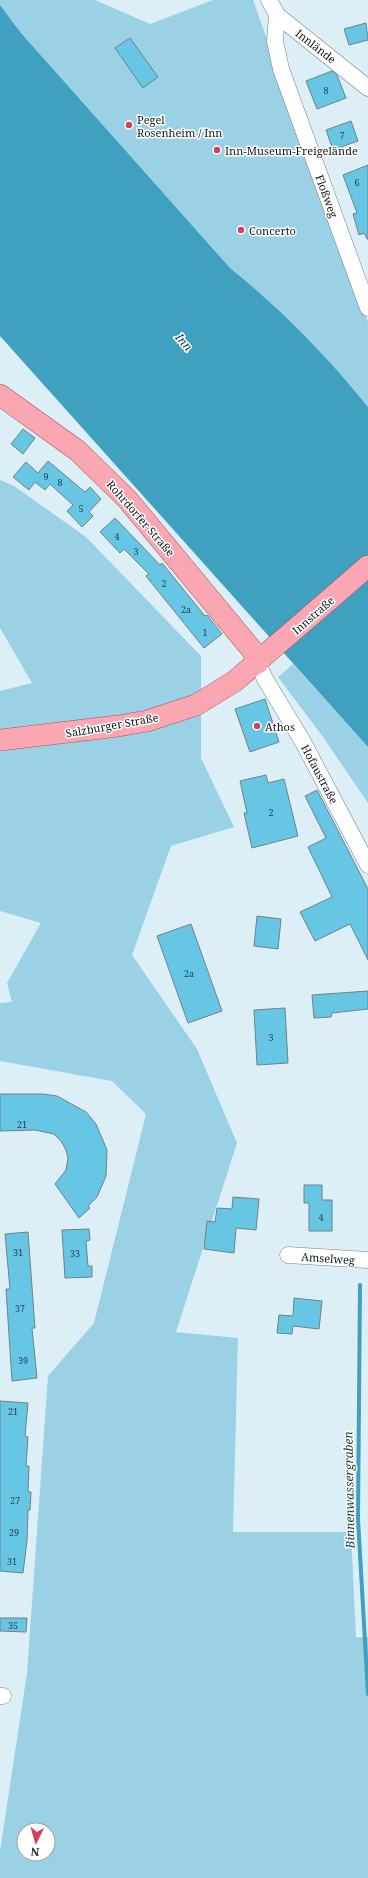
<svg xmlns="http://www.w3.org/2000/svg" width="368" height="1878" font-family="'Noto Serif',serif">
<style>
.green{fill:#9ad1e5;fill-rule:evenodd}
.water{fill:#40a0bf}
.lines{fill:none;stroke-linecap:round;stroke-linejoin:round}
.stream{stroke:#40a0bf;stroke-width:4}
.building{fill:#68c6e5;stroke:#708187}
.minor-casing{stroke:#718288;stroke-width:17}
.major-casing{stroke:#a64e5b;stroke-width:22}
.minor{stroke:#fff;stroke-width:16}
.major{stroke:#faa7b2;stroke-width:21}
.poi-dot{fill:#d2425b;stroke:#fff;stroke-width:1.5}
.labels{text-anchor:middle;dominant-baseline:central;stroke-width:3;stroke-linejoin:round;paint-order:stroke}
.number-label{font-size:9px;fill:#27434d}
.street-label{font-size:11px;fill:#11171a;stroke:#fff}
.poi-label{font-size:11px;fill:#11171a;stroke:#fff;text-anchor:start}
.water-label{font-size:12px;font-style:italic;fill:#18424f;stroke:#fff}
</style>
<rect width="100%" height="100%" fill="#ddeff6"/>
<g class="green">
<path d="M0,0H95L150,24L213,0H253L368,322V407C327,356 281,309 230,268L21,33L0,5Z"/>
<path d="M0,480L14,486L86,537L201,656V758L234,827L171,846L132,955L197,1049L237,1143L176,1332L238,1338L233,1532H351L356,1637H368V1878H0V1851L27,1673L48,1376L94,1323L146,1114L112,1081L0,1061V1003L12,1002L7,983L41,923L0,911V691L32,683L0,628ZM24,1830H48V1854H24Z"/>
<path d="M293,664L368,747V803L323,737L278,677Z"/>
</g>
<path class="water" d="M0,5L21,33L230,268C281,309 327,356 368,407V747L0,336Z"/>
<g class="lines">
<path class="stream" d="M360,1285L358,1519L368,1694"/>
</g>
<g class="building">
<path d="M366,23L368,40L349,45L344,29Z"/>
<path d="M130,38L158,77L143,88L115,48Z"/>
<path d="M332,71L337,75L346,98L317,109L306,81Z"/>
<path d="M351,121L358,141L333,150L326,130Z"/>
<path d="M368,165V239H367L364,233L359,235L353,214L357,213L343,175Z"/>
<path d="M23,429L35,438L23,454L11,444Z"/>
<path d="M48,461L85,492L90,487L101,499L89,512L93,516L82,527L67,511L73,505L50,484L45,490L35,482L29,490L13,477L26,462L38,473Z"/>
<path d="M115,518L160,565L162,563L205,616L207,615L222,634L204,648L146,576L149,574L124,549L120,553L100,532Z"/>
<path d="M265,699L279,742L250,752L235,709Z"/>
<path d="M266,775L268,783L284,779L298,836L252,848L244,813H247L240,781Z"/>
<path d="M317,790L368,889V960L350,924L315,941L300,912L332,897L308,847L326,838L305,796Z"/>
<path d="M257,916L281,919L278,949L254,946Z"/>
<path d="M191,924L222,1011L188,1023L157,936Z"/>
<path d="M368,991V1009L332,1013L331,1017L314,1018L312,995Z"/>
<path d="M285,1008L288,1063L257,1065L254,1010Z"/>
<path d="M0,1094H43L57,1096L86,1112L96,1124L107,1150L106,1176L97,1197L88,1206L90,1208L79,1218L55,1184L66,1170L68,1158L66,1150L61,1141L54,1134L35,1130L0,1131Z"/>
<path d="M304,1185H322V1200H332V1231H309V1203H304Z"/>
<path d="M233,1197L259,1199L256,1230L236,1228L234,1253L204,1249L207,1221L215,1222L217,1208L232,1209Z"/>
<path d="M89,1229L90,1240L86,1241L88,1266H92V1277L65,1278L62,1230Z"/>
<path d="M28,1232L35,1328H32L37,1378L12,1381L6,1289H10L5,1234Z"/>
<path d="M294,1298L322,1301L319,1329L293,1326L292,1334L277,1333L279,1315L293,1316Z"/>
<path d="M0,1401L28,1403L25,1436L28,1437L26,1466H29L28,1492H31L30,1510H28L27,1541L23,1573L0,1571Z"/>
<path d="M0,1618H27L26,1632L0,1631Z"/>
</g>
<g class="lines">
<g class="minor-casing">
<g id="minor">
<path d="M269,0L277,15L368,88"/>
<path d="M277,15L275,41L281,69L368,308"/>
<path d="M258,663L265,679L303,742L368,865"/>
<path d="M288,1255L368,1260"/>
<path d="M0,1696H3"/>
</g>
</g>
<g class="major-casing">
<g id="major">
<path d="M0,395L78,451L127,499L252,650L258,663"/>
<path d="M0,740L118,726L147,721L196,705L235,681L368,566"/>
</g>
</g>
<use href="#minor" class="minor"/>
<use href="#major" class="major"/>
</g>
<g class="poi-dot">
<circle cx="129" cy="125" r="4"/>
<circle cx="217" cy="150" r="4"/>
<circle cx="241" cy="230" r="4"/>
<circle cx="257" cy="726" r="4"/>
</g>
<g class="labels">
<g class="number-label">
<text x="326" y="90">8</text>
<text x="342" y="135">7</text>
<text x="357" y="182">6</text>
<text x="46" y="476">9</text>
<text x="60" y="482">8</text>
<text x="81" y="508">5</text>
<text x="117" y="536">4</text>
<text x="136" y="551">3</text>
<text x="164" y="583">2</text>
<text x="186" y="609">2a</text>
<text x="205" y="632">1</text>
<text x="271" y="812">2</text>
<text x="189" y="973">2a</text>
<text x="271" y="1037">3</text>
<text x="22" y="1124">21</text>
<text x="321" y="1217">4</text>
<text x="18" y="1252">31</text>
<text x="75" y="1253">33</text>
<text x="20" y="1308">37</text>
<text x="23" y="1360">39</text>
<text x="13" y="1411">21</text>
<text x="15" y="1500">27</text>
<text x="14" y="1532">29</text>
<text x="12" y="1561">31</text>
<text x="13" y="1625">35</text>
</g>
<g class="street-label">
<text transform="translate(316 46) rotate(38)">Innlände</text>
<text transform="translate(327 196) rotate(70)">Floßweg</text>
<text transform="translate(141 518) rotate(49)">Rohrdorfer Straße</text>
<text transform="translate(313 615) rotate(-41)">Innstraße</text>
<text transform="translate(112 725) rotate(-10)">Salzburger Straße</text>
<text transform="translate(320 774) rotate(62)">Hofaustraße</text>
<text transform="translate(328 1258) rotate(4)">Amselweg</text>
</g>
<g class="poi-label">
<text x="137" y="119">Pegel<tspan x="137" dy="13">Rosenheim / Inn</tspan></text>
<text x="225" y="150">Inn-Museum-Freigelände</text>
<text x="249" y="230">Concerto</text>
<text x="265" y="726">Athos</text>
</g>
<g class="water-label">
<text transform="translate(184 342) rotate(50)">Inn</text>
<text transform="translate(349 1490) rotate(-91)">Binnenwassergraben</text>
</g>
</g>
<g transform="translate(36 1842) rotate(185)"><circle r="19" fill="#ffffff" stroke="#a0a2a3"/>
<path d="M0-3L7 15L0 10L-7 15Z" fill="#d2425b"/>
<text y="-6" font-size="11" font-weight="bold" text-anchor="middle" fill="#11171a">N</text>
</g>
</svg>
